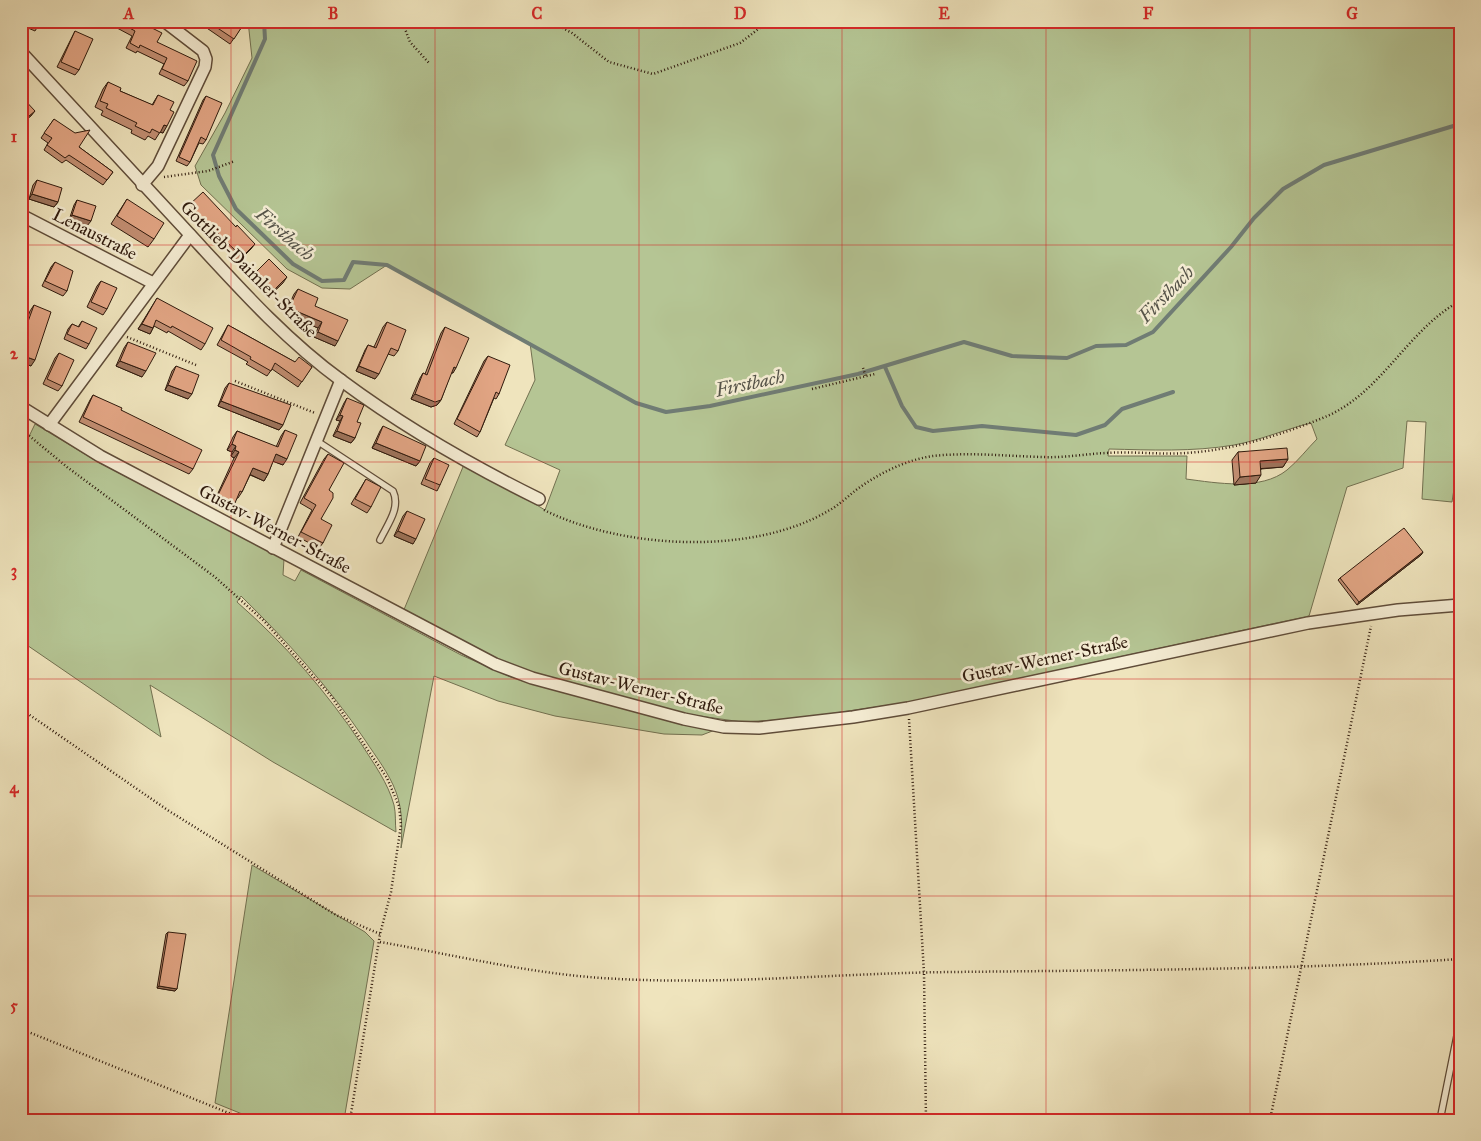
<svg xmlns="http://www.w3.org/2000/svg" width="1481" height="1141" font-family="'IM FELL Great Primer',serif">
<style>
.green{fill:#b5c594;stroke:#727050;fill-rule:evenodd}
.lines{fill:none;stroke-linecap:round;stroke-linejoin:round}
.stream{stroke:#707c74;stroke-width:4}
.service-casing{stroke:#5f4c39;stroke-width:8}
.minor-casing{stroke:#5f4c39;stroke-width:14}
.path{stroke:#2f1a0d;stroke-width:2.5;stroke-dasharray:1 2.5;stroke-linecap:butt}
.service{stroke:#f5edd4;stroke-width:5.5}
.minor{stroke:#f5edd4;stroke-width:11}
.wall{fill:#c28e72;stroke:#2f1a0d}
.shaded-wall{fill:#9e745c;stroke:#2f1a0d}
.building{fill:#e2a584;stroke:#2f1a0d}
.grid{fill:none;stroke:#d62828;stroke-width:1;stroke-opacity:0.55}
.labels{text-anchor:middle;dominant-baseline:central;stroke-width:5;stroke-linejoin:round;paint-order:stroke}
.street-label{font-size:18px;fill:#2f1a0d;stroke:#f5edd4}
.water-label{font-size:19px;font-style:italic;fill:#555349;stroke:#f5edd4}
.neatline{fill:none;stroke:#d62828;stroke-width:2}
.grid-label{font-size:16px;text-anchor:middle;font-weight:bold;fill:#d62828}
</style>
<rect width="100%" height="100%" fill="#efe4bd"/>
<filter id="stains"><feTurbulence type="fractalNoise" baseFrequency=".004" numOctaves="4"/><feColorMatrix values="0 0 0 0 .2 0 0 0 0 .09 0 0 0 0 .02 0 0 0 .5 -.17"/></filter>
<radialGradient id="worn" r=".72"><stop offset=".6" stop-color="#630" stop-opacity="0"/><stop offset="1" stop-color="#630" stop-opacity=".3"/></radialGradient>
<g class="green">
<path d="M248,21H1460V484L1454,489L1452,502L1422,499L1426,422L1407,421L1403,468L1347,487L1309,616L910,702L794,719L742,722L686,714L533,673L496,660L403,612L465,462L545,510L560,470L505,445L535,380L530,343L387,265L350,289L322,288L287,269L201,185L195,166L225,113L252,58ZM1311,423L1317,439C1307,449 1298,461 1287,470C1261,491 1217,483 1186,479L1187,456H1108L1109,449C1150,450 1193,452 1234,445C1261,440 1286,429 1311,423Z"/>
<path d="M35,424L98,462L284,559L283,575L295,581L301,570L461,655L511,677L715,730L702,735L664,734L555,716L498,701L434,676L401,848C402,829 403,811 396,792C389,773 376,757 365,740C329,687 287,641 241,596L237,602C285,644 327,692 362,745C374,764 388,783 394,805C396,813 395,823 396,832L273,762L150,685L161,737L21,641V453Z"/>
<path d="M252,865L365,932L374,941L344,1120H257L215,1103Z"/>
</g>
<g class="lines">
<g class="stream">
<path d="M264,21L265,39L213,155L219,176L236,209L293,264L322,281L344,280L353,262L387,265L636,403L666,412L710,406L858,374L964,342L1012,356L1067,358L1096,346L1126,345L1153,332L1231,247L1254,218L1283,189L1324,165L1460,124"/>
<path d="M885,367L902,406L916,427L933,431L982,426L1076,435L1105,425L1122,409L1173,392"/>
</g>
<g class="service-casing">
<g id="service">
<path d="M317,441L393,491C401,508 387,525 380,540"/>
<path d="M1440,1120L1460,1021"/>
</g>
</g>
<g class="minor-casing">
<g id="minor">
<path d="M21,52C79,115 137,178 195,240C241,290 287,341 342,381C404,427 470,465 539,499"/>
<path d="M142,185L158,166L205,67L206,59L203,51L164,21"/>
<path d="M21,215L153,283"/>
<path d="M21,407L100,456L495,664L532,678L684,719L724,727L759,728L853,717L908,708L1308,623L1398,610L1460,605"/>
<path d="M49,425L190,235"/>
<path d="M273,548L341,380"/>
</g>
</g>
<g class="path">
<path d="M402,21L410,42L429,63"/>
<path d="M550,21L572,33L609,62L653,74L740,43L769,21"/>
<path d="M164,177L208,171L235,161"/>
<path d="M127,337L196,365"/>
<path d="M863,368L866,377"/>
<path d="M235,381L315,413"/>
<path d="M812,389L875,374"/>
<path d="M21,429L67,467L215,577L265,622L331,696L387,778L399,806L401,825L391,892L380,934L350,1120"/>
<path d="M544,510C622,549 752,556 828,511C838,506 847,497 856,490C878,474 905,460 933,456C969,452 1005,456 1042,457C1064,458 1085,454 1106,453C1133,451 1160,455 1186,453C1234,450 1281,435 1325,417C1382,393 1407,330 1460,301"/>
<path d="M21,709L169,811L336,915L380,934"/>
<path d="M909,719L924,973L926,1120"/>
<path d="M380,942C449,954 519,971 589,977C711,987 832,973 954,972C1122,970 1291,970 1460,959"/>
<path d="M1456,959L1460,941"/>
<path d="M21,1029L246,1120"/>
<path d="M1270,1120L1371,626"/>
</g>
<use href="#service" class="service"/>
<use href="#minor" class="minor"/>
</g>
<g class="wall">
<path d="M21,21H41L35,31L21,25Z"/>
<path d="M104,21H138L157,42L188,81L184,86L159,74L164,64L137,51L136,53L126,48L132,36Z"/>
<path d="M199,21H238L243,25L230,44L198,22Z"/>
<path d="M75,31L79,70L75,75L57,67Z"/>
<path d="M108,82L120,91L152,105L158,95L170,110L163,133L160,132L155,140L148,136L145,140L131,133L132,130L101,115L103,111L95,107L103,89Z"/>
<path d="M206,96V140L203,144L199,143L190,162L187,166L176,161L203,100Z"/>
<path d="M54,119L79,147L113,172L103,185L66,160L62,163L44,150L48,143L41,138Z"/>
<path d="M37,180L58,202L54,207L29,199L33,185Z"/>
<path d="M127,199L154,239L148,247L111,224Z"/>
<path d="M77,200L87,226L69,220L74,205Z"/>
<path d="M189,205L236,227L251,249L238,262L186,210Z"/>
<path d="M55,262L67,291L63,296L42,286L51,267Z"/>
<path d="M256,272L283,283L270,295L252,277Z"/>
<path d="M101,281L107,309L103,315L87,307L97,286Z"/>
<path d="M298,289L315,306L335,346L314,337L318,328L285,314L294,294Z"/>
<path d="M157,298L205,344L201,350L168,331L167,333L154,326L150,334L138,329Z"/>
<path d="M34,305L31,366L21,362V336L30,311Z"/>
<path d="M82,321L89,344L86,349L64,339L68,329L72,324L78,327Z"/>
<path d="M387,322L398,351L394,356L388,354L375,379L356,371L365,350L368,345L374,347L383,327Z"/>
<path d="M228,325L295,362L312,367L298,387L272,369L267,376L246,364L248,362L217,345Z"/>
<path d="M445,327L453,373H451L441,400L437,405L431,407L411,399L420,378L423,373L425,374L441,333Z"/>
<path d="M128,342L142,377L116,366L124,348Z"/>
<path d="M59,353L62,386L58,391L43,384L55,358Z"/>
<path d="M488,356L499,394L496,399L494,398L480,432L477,437L454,424L484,361Z"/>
<path d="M176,366L188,399L165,390L172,371Z"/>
<path d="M229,383L283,425L279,430L218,406L225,388Z"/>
<path d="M93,395L121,410L193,469L189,474L79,422L90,400Z"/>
<path d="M347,398L357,422L355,438L351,443L333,436L340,421L336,420L344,403Z"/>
<path d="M383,426L420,461L416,466L372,448L380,431Z"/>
<path d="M285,430L283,465L273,461L268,474L264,481L250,475L242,492L238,498H237L230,509L214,502L234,458L231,456L232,452L227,450L233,437L237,431L276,447L281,436Z"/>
<path d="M1238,452L1288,459L1283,467L1261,469L1256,483L1234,485L1232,460Z"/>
<path d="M328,454L329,490L321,519L323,543L319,548L298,537L312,510L300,503L324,459Z"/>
<path d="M434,458L440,485L437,491L421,484L430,463Z"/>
<path d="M366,479L371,507L367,513L351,504Z"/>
<path d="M407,511L413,544L394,536L403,516Z"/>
<path d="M1423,552L1421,555L1357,605L1338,580L1340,578Z"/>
<path d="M168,932L177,989L175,991L157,988L166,934Z"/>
<path d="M1460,1089V1120H1453Z"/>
</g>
<g class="shaded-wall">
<path d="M35,111L31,116L21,124V123Z"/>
<path d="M164,125L167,126L163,133L159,132Z"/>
<path d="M32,194L58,202L54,207L29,199Z"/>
<path d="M72,215L91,221L87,226L69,220Z"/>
<path d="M255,244L251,249L238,262L242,257Z"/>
<path d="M287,277L283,283L270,295L274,290Z"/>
<path d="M289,308L322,322L318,328L285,314Z"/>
<path d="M142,324L153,328L150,334L138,329Z"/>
<path d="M318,332L338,341L335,346L314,337Z"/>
<path d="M21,355L35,360L31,366L21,362Z"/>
<path d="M120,361L146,371L142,377L116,366Z"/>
<path d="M359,366L379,374L375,379L356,371Z"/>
<path d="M454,367L456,368L453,373L450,372Z"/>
<path d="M168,385L192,394L188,399L165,390Z"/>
<path d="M415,394L441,400L437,405L431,407L411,399Z"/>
<path d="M221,401L283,425L279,430L218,406Z"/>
<path d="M340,415L343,416L340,421L336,420Z"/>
<path d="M337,431L355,438L351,443L333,436Z"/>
<path d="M376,443L420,461L416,466L372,448Z"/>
<path d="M232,444L236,446L232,452L227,450Z"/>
<path d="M235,450L239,452L234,458L231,456Z"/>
<path d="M276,454L287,459L283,465L272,461Z"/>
<path d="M1288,459L1283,467L1255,469L1260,461Z"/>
<path d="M253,468L268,474L264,481L249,474Z"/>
<path d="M1261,475L1256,483L1234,485L1240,477Z"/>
<path d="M398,531L416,539L413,544L394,536Z"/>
<path d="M1423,552L1421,555L1357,605L1359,602Z"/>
<path d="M159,986L177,989L175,991L157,988Z"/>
</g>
<g class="building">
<path d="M29,21H41L39,26Z"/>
<path d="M117,21H138L162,33L157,42L197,61L188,81L162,69L167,58L140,45L139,48L130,43L135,31Z"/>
<path d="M207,21H238L243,25L234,39Z"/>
<path d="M75,31L93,39L79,70L61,62Z"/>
<path d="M108,82L121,88L120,91L153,105L158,95L174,102L170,110L174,112L167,126L164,125L160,133L152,129L150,133L135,126L137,123L106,108L108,104L100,101Z"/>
<path d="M21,96L35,111L22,122L21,121Z"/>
<path d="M206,96L222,103L206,140L201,137L190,162L179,157Z"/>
<path d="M54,119L75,133L90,130L79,147L113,172L107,180L69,155L65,158L47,145L52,138L44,133Z"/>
<path d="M21,165L25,166L21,180Z"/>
<path d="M37,180L62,188L58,202L32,194Z"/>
<path d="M203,192L236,227L237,225L255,244L242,257L189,205Z"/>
<path d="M127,199L164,223L154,239L117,216Z"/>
<path d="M77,200L96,206L91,221L72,215Z"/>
<path d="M21,240L27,242L21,255Z"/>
<path d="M269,259L287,277L274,290L256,272Z"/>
<path d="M55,262L73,271L67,291L45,281Z"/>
<path d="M101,281L117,288L107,309L91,302Z"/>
<path d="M298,289L318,298L315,306L348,320L338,341L318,332L322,322L289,308Z"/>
<path d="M157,298L213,328L205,344L172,326L171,328L156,320L153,328L142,324Z"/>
<path d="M34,305L51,312L35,360L21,355V341Z"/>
<path d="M82,321L97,328L89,344L67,334L72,324L79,327Z"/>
<path d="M387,322L406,330L398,351L391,348L379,374L359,366L368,345L376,348Z"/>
<path d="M228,325L295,362L299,357L312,367L302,382L275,363L271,371L250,359L251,357L221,340Z"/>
<path d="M445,327L469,338L456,368L454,367L441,400L435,402L415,394L423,373L427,375Z"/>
<path d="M128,342L156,353L146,371L120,361Z"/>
<path d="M59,353L74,360L62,386L47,379Z"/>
<path d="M488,356L510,365L499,394L496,392L480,432L457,419Z"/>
<path d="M176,366L199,375L192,394L168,385Z"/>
<path d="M229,383L291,405L283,425L221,401Z"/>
<path d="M93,395L122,408L121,410L202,450L193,469L83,417Z"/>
<path d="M347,398L364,405L357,422L361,423L355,438L337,431L343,416L340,415Z"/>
<path d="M383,426L426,446L420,461L376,443Z"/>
<path d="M285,430L297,435L287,459L276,454L268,474L253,468L242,492L240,491L235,503L218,495L239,452L235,450L236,446L232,444L237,431L278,447Z"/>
<path d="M1287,448L1288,459L1260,461L1261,475L1240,477L1238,452Z"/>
<path d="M328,454L344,463L329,490L333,493V498L321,519L332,525L323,543L301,532L316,505L304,498Z"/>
<path d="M434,458L449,465L440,485L425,479Z"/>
<path d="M366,479L381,487L371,507L355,499Z"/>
<path d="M407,511L425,519L416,539L398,531Z"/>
<path d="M1404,528L1423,552L1359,602L1340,578Z"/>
<path d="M168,932L186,934L177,989L159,986Z"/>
<path d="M1460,1107V1120H1457Z"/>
</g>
<path class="grid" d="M231,21V1120M435,21V1120M639,21V1120M842,21V1120M1046,21V1120M1250,21V1120M21,245H1460M21,462H1460M21,679H1460M21,896H1460"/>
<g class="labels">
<g class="street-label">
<text transform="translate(95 234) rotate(27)">Lenaustraße</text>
<text transform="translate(249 269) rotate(45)">Gottlieb-Daimler-Straße</text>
<text transform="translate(275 529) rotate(28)">Gustav-Werner-Straße</text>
<text transform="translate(1045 659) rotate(-12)">Gustav-Werner-Straße</text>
<text transform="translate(641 688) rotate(14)">Gustav-Werner-Straße</text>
</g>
<g class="water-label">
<text transform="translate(285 234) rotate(41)">Firstbach</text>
<text transform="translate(1166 294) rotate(-46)">Firstbach</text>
<text transform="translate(750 383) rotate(-12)">Firstbach</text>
</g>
</g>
<rect width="1481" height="1141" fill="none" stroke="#efe4bd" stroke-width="55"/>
<rect x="28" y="28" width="1426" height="1086" class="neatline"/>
<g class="grid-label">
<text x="129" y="19">A</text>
<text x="333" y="19">B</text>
<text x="537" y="19">C</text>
<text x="740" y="19">D</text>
<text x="944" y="19">E</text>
<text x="1148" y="19">F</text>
<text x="1352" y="19">G</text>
<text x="14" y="142">1</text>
<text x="14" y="359">2</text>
<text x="14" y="576">3</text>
<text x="14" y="793">4</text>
<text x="14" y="1011">5</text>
</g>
<rect width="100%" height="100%" filter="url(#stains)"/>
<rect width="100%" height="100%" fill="url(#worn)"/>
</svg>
